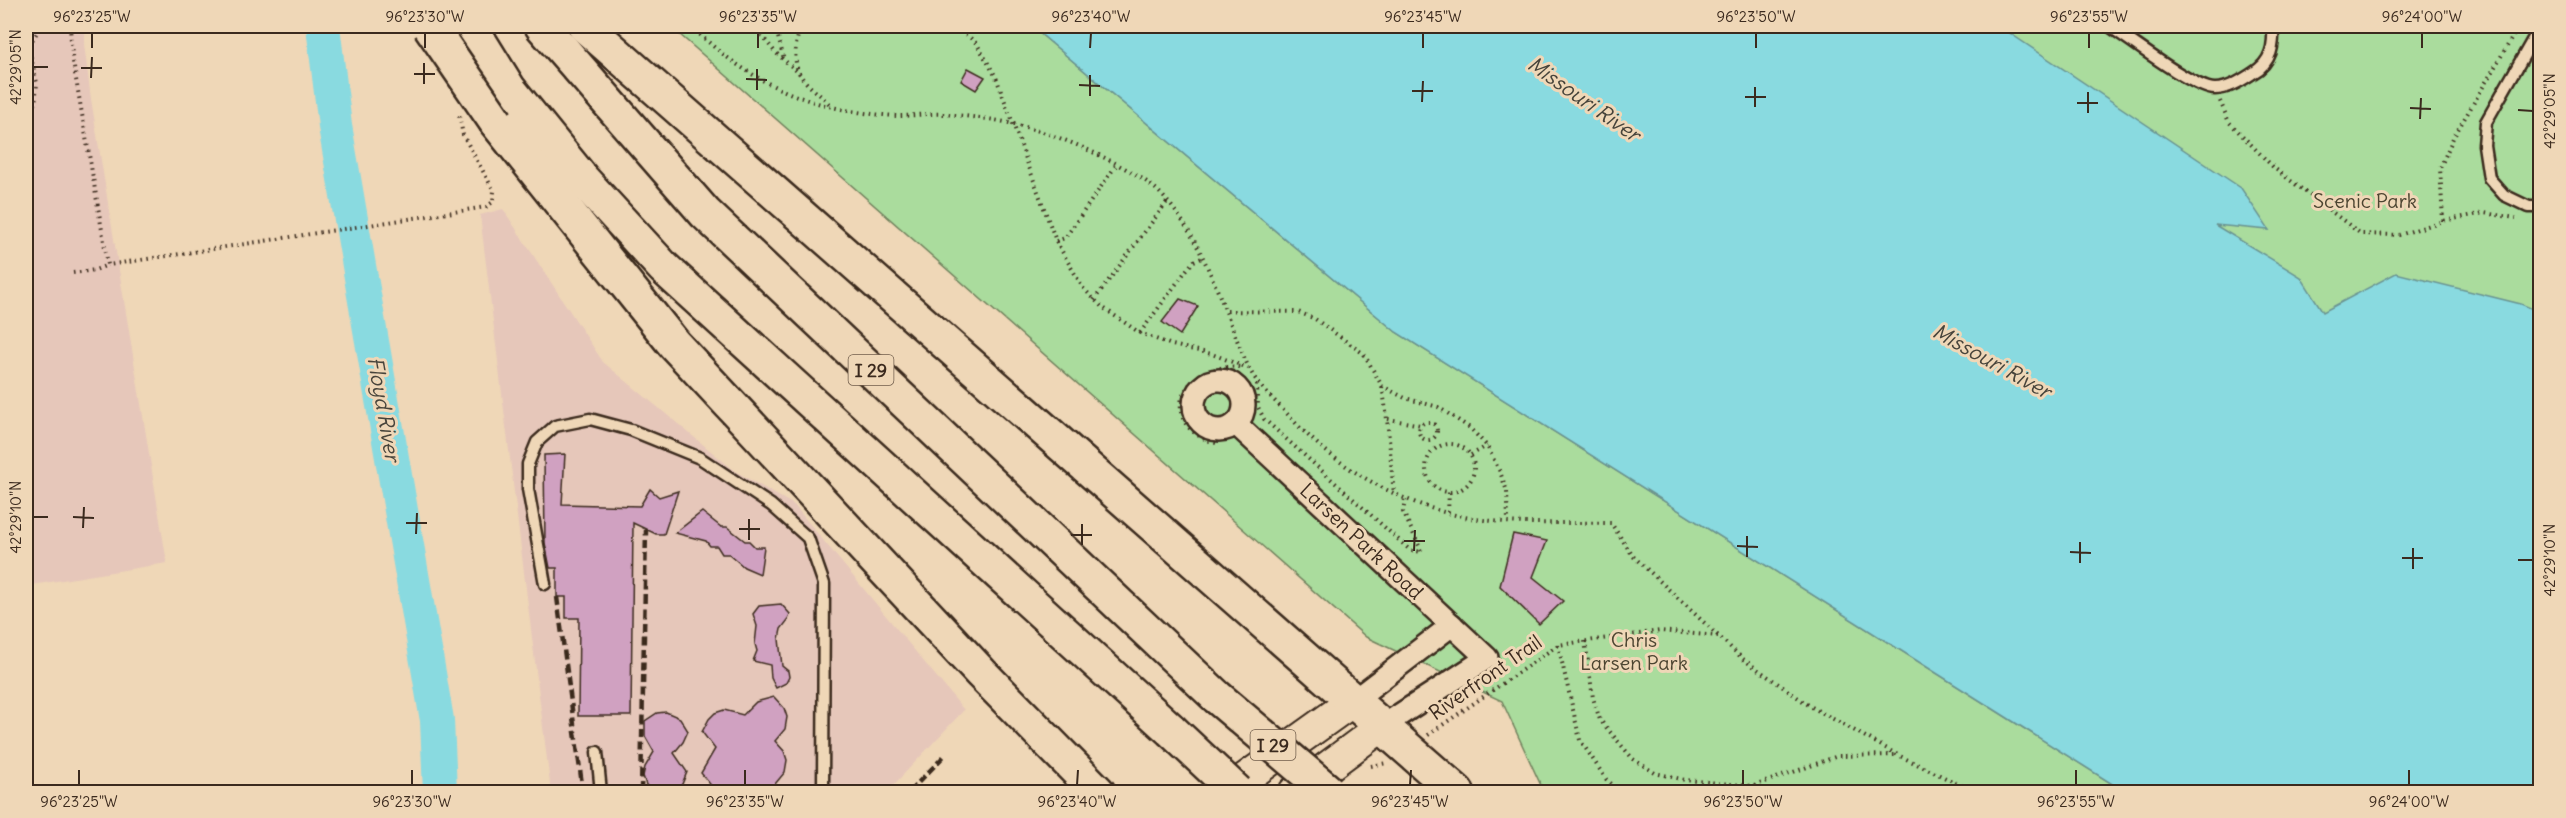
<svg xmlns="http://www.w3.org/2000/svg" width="2566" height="818" font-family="Delius,sans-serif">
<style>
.built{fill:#e6c7ba}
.green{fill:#aadc9d;stroke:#72835e;stroke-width:1.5}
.water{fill:#89dae0;stroke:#6a9492;stroke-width:1.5}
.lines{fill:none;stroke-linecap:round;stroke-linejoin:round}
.river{stroke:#89dae0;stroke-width:34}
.building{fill:#d0a1c1;stroke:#3b2a1e;stroke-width:1.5}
.service-casing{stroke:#3b2a1e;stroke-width:15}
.minor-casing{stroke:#3b2a1e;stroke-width:26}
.secondary-casing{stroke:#3b2a1e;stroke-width:34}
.primary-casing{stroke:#3b2a1e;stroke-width:38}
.motorway-casing{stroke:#3b2a1e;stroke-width:38}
.path{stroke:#3b2a1e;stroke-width:4;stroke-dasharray:1.5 4.5;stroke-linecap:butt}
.service{stroke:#efd7b7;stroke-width:10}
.minor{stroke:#efd7b7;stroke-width:21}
.secondary{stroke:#efd7b7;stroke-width:30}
.primary{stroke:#efd7b7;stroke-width:33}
.motorway{stroke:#efd7b7;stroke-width:33}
.rail{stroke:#3b2a1e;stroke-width:4.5;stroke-dasharray:9 4.5;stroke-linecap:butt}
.motorway-bridge-casing{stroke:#3b2a1e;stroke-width:38;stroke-linecap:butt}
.motorway-bridge{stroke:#efd7b7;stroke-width:33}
.ticks{fill:none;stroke:#3b2a1e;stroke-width:2}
.labels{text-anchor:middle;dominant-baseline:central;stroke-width:6;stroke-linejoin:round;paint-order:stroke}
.shield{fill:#efd7b7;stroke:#715e4c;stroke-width:1.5}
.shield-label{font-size:18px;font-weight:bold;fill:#3b2a1e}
.park-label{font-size:20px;fill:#4c4531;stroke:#efd7b7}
.street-label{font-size:20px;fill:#3b2a1e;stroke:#efd7b7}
.water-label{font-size:21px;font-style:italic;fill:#47443b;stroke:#efd7b7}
.neatline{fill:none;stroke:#3b2a1e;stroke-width:2}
.ticks-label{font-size:15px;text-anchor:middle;fill:#3b2a1e}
</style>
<rect width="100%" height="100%" fill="#efd7b7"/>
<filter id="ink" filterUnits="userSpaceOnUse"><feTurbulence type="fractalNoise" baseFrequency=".0167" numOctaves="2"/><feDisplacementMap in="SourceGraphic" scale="12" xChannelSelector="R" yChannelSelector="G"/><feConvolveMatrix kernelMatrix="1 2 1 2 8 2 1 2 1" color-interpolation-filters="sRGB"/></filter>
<g filter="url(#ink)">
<g class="built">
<path d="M26,26H86L84,44L91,99L167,563L26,586Z"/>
<path d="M503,209L603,362L735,471L794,505L964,710L887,792H551L480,215Z"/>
</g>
<g class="green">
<path d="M670,26H1031L1396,332L2125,792H1544L1502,701L1366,637Z"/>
<path d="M1810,26H2540V486Z"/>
</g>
<path class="water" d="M1031,26H1999L2241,188L2269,230L2215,225L2301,277L2323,312L2396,273L2521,304L2540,312V792H2125L1396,332Z"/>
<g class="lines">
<path class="river" d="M323,26L335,126L437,720L440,792"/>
</g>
<g class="building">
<path d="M968,68L985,77L976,90L961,81Z"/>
<path d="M1180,299L1198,306L1180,335L1162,322Z"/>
<path d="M565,454L562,504L640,506L650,489L659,497L678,491L664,534H656L633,523L631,716H578L579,618H566V597H557V568H550L545,543L544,455Z"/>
<path d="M702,512L721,527H727L745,541H749L755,547H764L760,574L744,567L729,554H722L717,546H710L706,541L675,533Z"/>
<path d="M1513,534L1547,541L1533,577L1563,601L1539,624L1500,586Z"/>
<path d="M781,604L790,614L788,620L781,629L779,639L782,666L788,671L789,677L786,683L776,688L771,678L770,665L753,661L757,651L755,644L757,626L753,614L759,606Z"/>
<path d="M774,697L784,708L787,717L785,729L775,741L784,751L787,760L785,772L775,784L782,792H722L713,788L701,773L715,749L702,732L709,719L715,713L724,710L743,715L756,702Z"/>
<path d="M666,712L680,718L688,731L683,742L674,753L687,772L682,784L675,792H653L646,785L643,776L645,767L654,752L645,736V721L657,713Z"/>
</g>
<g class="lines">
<g class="service-casing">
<g id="service">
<path d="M2109,26C2129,39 2194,89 2215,89C2229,89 2242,80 2253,73C2272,62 2274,45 2273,26"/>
<path d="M2540,27L2486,122L2484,145L2489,178L2504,195L2529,207H2540"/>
<path d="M545,584L528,489V464L537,442L555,426L590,419L631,430L700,458L771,505L808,538L824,584L823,792"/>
<path d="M597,752L601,792"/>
</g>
</g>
<g class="minor-casing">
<g id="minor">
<circle cx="1219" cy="405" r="25"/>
<path d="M1236,424L1487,658L1381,727"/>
<path d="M1353,701L1452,625"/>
</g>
</g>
<g class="secondary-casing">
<g id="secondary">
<path d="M1226,792L1353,701"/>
<path d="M1294,792L1381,727"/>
</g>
</g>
<g class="primary-casing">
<path id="primary" d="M1353,701L1457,792"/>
</g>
<g class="motorway-casing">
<g id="motorway">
<path d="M470,26L509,89L583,180L664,268L1171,730"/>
<path d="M542,26L705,213L1217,697"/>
<path d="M585,26L1353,701"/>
<path d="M496,122L674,344L981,673L1098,792"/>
</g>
</g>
<g class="path">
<path d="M70,26L72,56L108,265L486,207L493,202L494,191L463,135L459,115"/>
<path d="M691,26C750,84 814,112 898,116C913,116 928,113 943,114C958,115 973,117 988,119C1028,125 1069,140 1105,158C1123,167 1144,178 1158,191C1204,237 1222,308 1248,366C1257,386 1276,401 1291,418C1336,468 1403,506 1470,518C1516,526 1565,522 1611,523L1633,556L1743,659L1810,706L1898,755L1975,792"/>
<path d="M754,26L775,52L800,74"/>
<path d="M775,26L784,59"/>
<path d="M802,26C795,38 792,64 801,76C808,87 822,95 831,106"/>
<path d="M957,26L977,44L996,77L1056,241L1083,288L1102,307L1140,333L1172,345L1212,354L1248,368"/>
<path d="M28,45L37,83L35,105"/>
<path d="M26,50L41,26"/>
<path d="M2220,101L2229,122L2274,168L2361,234L2399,235L2443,221L2484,213L2516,218"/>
<path d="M2443,221L2440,168L2453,138L2519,26"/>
<path d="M1056,241L1065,238L1117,164"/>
<path d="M73,273L95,270L108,265"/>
<path d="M1094,300L1167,202"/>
<path d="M1227,311L1298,312L1315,319L1364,354L1382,386L1405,398L1438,407L1470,428L1487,446L1500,472L1507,491L1508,521"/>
<path d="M1140,333L1188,268L1194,261L1202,258"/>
<path d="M1257,384L1258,407L1264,419L1410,550L1422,552L1403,512L1405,499"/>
<path d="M1382,387C1389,422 1390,458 1394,494"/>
<path d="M1388,419L1421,425"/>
<circle cx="1428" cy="431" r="9"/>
<path d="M1216,443C1156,427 1178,361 1242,367"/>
<circle cx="1450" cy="468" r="24"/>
<path d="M1471,455L1487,446"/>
<path d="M1448,512L1449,492"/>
<path d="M1585,641L1593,698L1600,720L1633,759L1655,773L1685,780L1754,786L1838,756L1897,755"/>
<path d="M1558,645L1580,740L1606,779L1621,792"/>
<path d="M1428,735L1558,645L1660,631L1718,636"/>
<path d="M1371,766L1387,763"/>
<path d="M1754,786L1763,792"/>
</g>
<use href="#service" class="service"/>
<use href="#minor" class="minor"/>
<use href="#secondary" class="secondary"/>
<use href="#primary" class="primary"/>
<use href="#motorway" class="motorway"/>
<g class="rail">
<path d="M557,597L583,792"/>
<path d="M641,792L646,530"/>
<path d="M909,792L946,754"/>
</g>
<g class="motorway-bridge-casing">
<g id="motorway-bridge">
<path d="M430,26L496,122"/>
<path d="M1217,697L1329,792"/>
<path d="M1171,730L1237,792"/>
</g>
</g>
<use href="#motorway-bridge" class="motorway-bridge"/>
</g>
</g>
<path class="ticks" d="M92,48V33M425,48V33M758,48V33M1090,48L1091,33M1423,48V33M1756,48V33M2089,48V33M2422,48V33M33,67H48M81,68H102M414,74H435M91,78L92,57M746,79L767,80M424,84V63M1079,85L1100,86M757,90V69M1412,91H1433M1090,96V75M1745,97H1766M1422,102L1423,81M2077,103H2098M1755,107V87M2410,108L2431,109M2518,110L2533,111M2088,113V92M2420,119L2421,98M33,517H48M73,517L94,518M406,523H427M83,528L84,507M739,529H760M416,534L417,513M1071,535H1092M749,540V519M1404,541H1425M1082,545V524M1737,546L1758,547M1414,551L1415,530M2070,552L2091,553M1747,557V536M2402,558H2423M2518,560H2533M2080,563V542M2413,569V548M79,785V770M412,785V770M745,785V770M1077,785L1078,770M1410,785L1411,770M1743,785V770M2076,785V770M2409,785V770"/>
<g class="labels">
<g class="shield">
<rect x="848.5" y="355" width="45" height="30" rx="4.5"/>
<rect x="1250.5" y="730" width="45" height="30" rx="4.5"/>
</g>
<g class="shield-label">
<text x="871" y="370">I 29</text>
<text x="1273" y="745">I 29</text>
</g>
<g class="park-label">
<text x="2365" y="200">Scenic Park</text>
<text x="1634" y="639">Chris<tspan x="1634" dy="23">Larsen Park</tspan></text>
</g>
<g class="street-label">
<text transform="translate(1362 541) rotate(43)">Larsen Park Road</text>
<text transform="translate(1485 677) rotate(-35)">Riverfront Trail</text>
</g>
<g class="water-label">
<text transform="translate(1584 99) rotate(35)">Missouri River</text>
<text transform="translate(1992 361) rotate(29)">Missouri River</text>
<text transform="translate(384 409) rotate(80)">Floyd River</text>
</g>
</g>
<rect width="2566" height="818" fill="none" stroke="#efd7b7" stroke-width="66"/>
<rect x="33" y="33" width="2500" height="752" class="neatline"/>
<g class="ticks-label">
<text x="92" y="22">96°23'25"W</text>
<text x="425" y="22">96°23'30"W</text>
<text x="758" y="22">96°23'35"W</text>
<text x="1091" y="22">96°23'40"W</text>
<text x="1423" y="22">96°23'45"W</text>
<text x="1756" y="22">96°23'50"W</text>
<text x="2089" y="22">96°23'55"W</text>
<text x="2422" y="22">96°24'00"W</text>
<text transform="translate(16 67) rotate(-90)" y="5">42°29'05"N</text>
<text transform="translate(2550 111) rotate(-90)" y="5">42°29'05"N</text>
<text transform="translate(16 517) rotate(-90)" y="5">42°29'10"N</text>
<text transform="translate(2550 560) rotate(-90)" y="5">42°29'10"N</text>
<text x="79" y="807">96°23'25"W</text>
<text x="412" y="807">96°23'30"W</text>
<text x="745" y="807">96°23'35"W</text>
<text x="1077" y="807">96°23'40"W</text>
<text x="1410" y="807">96°23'45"W</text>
<text x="1743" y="807">96°23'50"W</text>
<text x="2076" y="807">96°23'55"W</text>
<text x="2409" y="807">96°24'00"W</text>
</g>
</svg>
